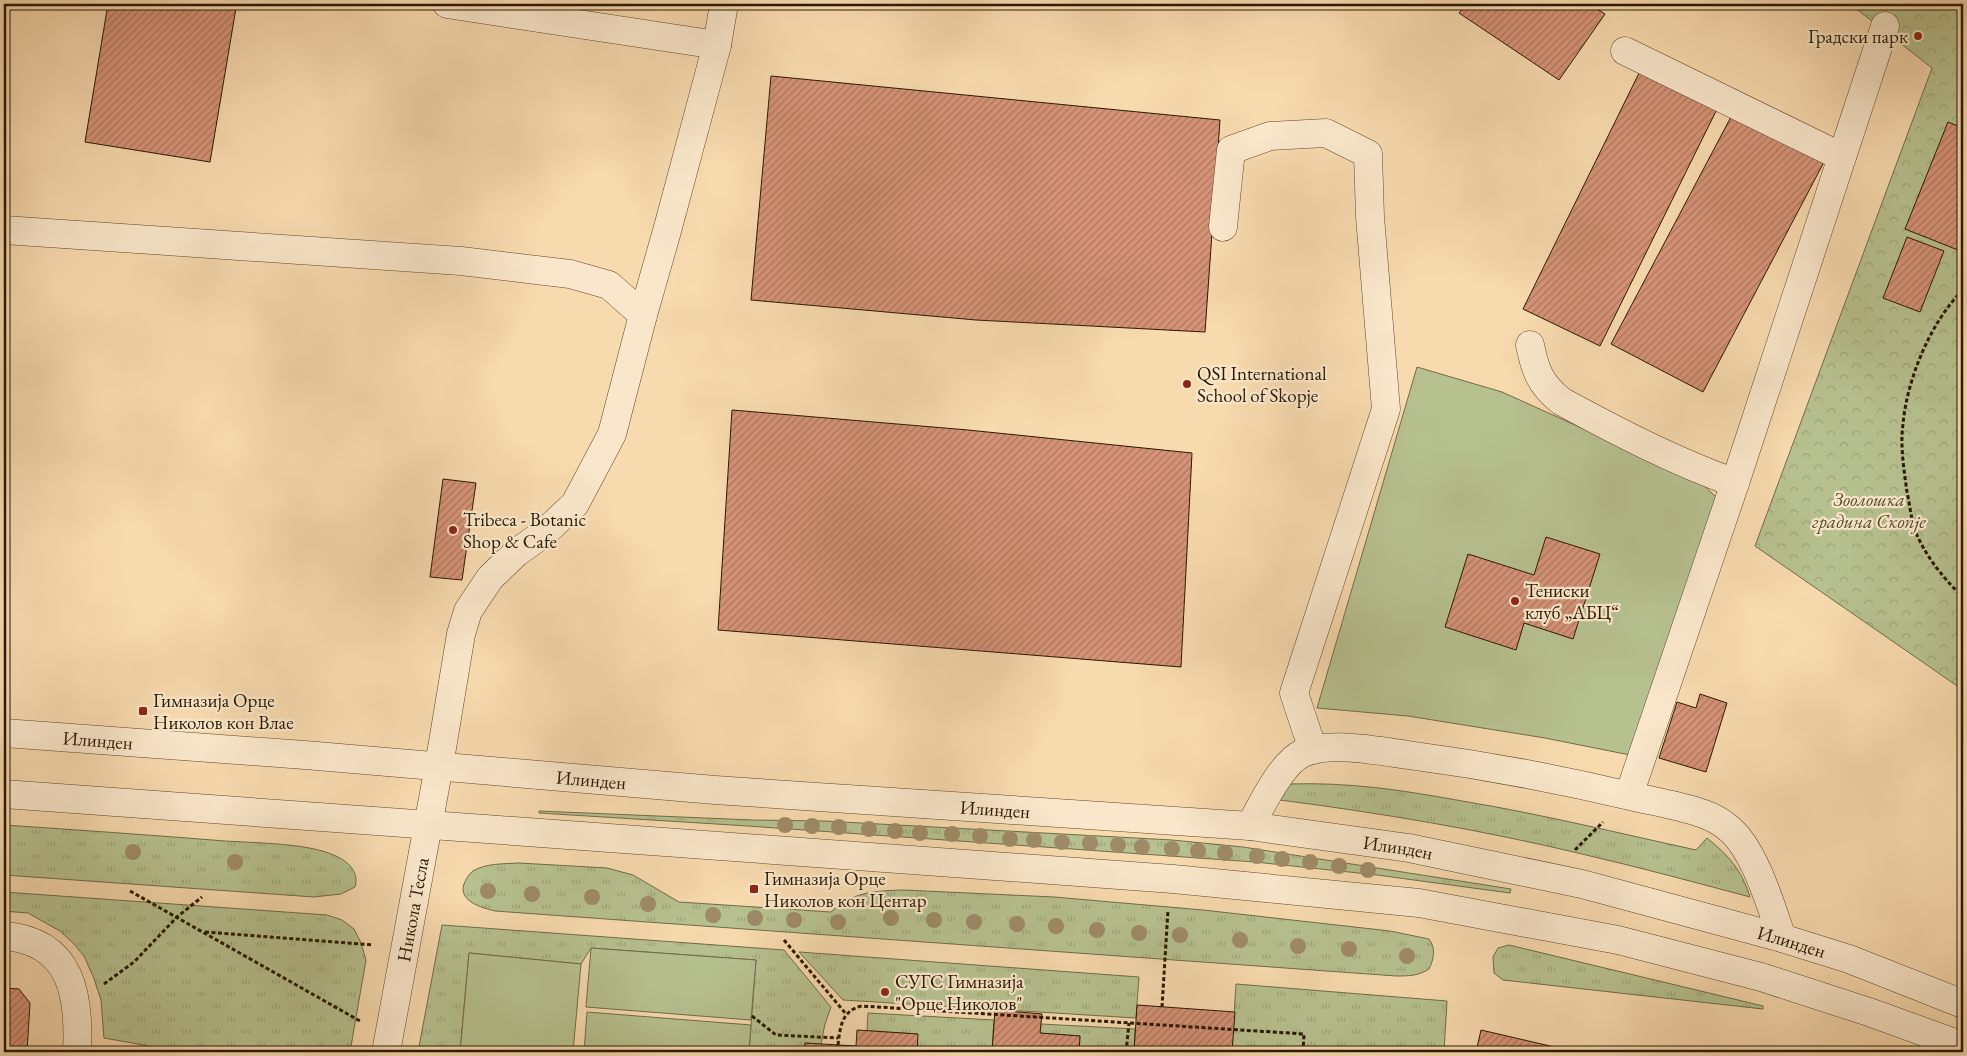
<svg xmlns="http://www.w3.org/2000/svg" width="1967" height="1056" font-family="'EB Garamond',serif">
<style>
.grass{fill:url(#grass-tufts);stroke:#706c48}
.park{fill:url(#park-crowns);stroke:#706c48}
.pitch{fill:#b7c190;stroke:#706c48}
.building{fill:url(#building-hatch);stroke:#2a1801}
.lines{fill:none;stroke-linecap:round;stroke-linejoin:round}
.minor-casing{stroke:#5e482c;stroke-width:29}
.path{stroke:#2a1801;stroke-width:3;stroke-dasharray:4 2.5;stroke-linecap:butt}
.minor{stroke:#fae7cb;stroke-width:28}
.tree{fill:#9e8b67}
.poi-dot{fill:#8f2418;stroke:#fae7cb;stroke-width:2}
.labels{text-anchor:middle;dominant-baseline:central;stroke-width:4.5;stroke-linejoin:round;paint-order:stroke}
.poi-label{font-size:19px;fill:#2a1801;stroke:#fae7cb;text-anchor:start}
.park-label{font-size:19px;font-style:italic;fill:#544b2c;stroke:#fae7cb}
.street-label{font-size:19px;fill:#2a1801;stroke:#fae7cb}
</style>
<defs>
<pattern id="grass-tufts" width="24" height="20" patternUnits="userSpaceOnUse" patternTransform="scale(1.25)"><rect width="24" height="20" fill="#b7c190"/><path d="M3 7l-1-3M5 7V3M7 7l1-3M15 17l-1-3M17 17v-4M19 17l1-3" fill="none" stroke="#9ea57a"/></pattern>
<pattern id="park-crowns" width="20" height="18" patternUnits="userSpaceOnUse" patternTransform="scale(1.25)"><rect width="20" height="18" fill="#b7c190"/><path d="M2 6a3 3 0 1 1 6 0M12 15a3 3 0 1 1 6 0" fill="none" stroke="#9ea57a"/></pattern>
<pattern id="building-hatch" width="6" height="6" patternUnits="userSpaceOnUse" patternTransform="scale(1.25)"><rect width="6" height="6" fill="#d69378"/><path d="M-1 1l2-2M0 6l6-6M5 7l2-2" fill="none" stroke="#ae7760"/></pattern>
</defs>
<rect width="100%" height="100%" fill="#f8daaf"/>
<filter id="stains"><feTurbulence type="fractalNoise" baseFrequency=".004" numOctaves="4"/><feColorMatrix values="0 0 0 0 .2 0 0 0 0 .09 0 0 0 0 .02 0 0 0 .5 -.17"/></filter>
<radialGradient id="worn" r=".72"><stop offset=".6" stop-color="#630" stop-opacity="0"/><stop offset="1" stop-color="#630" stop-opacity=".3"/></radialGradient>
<g class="grass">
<path d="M1288,784C1349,782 1402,790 1462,801C1541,814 1618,833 1696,850L1707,838C1729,856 1741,869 1750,897C1694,882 1638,867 1582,854C1482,830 1381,813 1280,800Z"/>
<path d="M539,811L752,820L824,821L1172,840L1243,847L1511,889L1510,893L1377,875L1255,862L748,826L539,813Z"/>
<path d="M4,825C78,830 151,835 225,841C255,843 304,843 331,854C345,859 360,870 355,887L341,894L314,897L4,875Z"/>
<path d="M519,863L607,868L633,875L679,902L831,912C853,892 873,891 903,890L1054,897L1203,910L1390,931L1429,939C1436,948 1434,959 1429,969C1418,976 1409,976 1396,976L495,911C482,908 458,901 464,884C466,879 469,874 473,871C486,863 504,864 519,863Z"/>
<path d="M4,892L327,915L342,920L354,929L361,943L366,960L350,1052H182L104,1038L101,1000L93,976L84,956L74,944L60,931L28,913L4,911Z"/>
<path d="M442,925L784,950L831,1007L825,1024L821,1044L805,1043V1052H749L756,960L591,948L581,964L469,953L460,1052H418Z"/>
<path d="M1509,945L1763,1006V1009L1503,980L1494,973L1493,957L1498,948Z"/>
<path d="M799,952L1139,977L1136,1018L843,1000Z"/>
<path d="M1236,984L1447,1001L1444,1052H1301L1232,1047Z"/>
<path d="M868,1013L994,1020L992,1052H917V1034L867,1031Z"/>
<path d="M1041,1024L1135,1029L1134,1052H1079L1080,1036L1040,1033Z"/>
</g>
<path class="park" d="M1850,4H1963V690L1755,546L1932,68Z"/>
<g class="pitch">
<path d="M1417,367L1502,392L1699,481L1716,497L1630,755L1545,738L1408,716L1317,708Z"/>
<path d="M591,948L756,960L751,1020L586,1007Z"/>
<path d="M469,953L581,964L573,1052H460Z"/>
<path d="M587,1012L751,1025L749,1052H584Z"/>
</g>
<g class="building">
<path d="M108,4H212L236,8L210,162L85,142Z"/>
<path d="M1466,4H1589L1605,14L1559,80L1459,13Z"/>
<path d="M1643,65L1720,103L1600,346L1523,309Z"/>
<path d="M771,76L1220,120L1205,332L976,320L751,300Z"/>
<path d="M1732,115L1824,162L1703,392L1611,344Z"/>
<path d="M1948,122L1963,128V252L1905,229Z"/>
<path d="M1907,237L1944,251L1920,312L1883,298Z"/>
<path d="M732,410L968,430L1192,453L1181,667L718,630Z"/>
<path d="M443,479L476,483L462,580L430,577Z"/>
<path d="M1546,537L1600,554L1573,639L1524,623L1516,650L1445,627L1468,554L1534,575Z"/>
<path d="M1700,694L1727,703L1706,772L1659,758L1677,702L1696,708Z"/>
<path d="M4,988L19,989L30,1003L27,1052H4Z"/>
<path d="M1137,1005L1235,1012L1232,1052H1134Z"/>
<path d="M995,1010L1042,1014L1040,1033L1080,1036L1079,1052H992Z"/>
<path d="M857,1030L918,1034L917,1052H805V1043L856,1046Z"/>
<path d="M1481,1030L1576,1052H1476Z"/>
</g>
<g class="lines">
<g class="minor-casing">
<g id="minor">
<path d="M447,4L717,45"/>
<path d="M1625,51L1842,157"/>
<path d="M1223,227L1231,150L1270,136L1326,133L1368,154L1370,217L1386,409L1294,693L1313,750"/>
<path d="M4,230L461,261L570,274L609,285L643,315"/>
<path d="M1530,345C1535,370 1540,384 1561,401C1618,432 1674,461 1735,483"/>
<path id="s1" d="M4,733L305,755L715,790L1250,826L1409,848L1582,884L1782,938L1849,959L1963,1004"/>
<path d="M4,794L1173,879L1419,903L1618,940L1761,977L1869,1012L1963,1046"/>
<path d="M1629,795L1735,483L1885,26"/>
<path d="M1250,826C1262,805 1281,763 1303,753C1329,741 1379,751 1408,755C1484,765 1559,779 1634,797C1658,802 1682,806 1704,814C1712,817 1721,822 1727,827C1754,847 1771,906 1782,938"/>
<path d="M4,936C72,941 80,996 77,1052"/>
<path id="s2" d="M386,1052L439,766L461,634L468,611L490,578L516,553L544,533L575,504L612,434L643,315L667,231L717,45L724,4"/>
</g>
</g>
<g class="path">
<path d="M1963,290C1931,321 1907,379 1903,424C1900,446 1904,470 1907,492C1910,505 1911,520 1916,533C1927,558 1944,579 1963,597"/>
<path d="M1575,850L1603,822"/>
<path d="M130,891L360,1021"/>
<path d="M205,932L373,945"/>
<path d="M784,940L846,1014"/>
<path d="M104,984L134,962L177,917L202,897"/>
<path d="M1162,1007L1168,910"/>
<path d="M752,1016L776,1035L838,1038"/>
<path d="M838,1045C840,1027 842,1010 862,1006L1304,1034L1303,1052"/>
<path d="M1126,1052L1129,1023"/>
</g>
<use href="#minor" class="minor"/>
</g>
<g class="tree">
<circle cx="785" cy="825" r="8"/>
<circle cx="812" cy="826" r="8"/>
<circle cx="839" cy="827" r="8"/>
<circle cx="869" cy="829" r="8"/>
<circle cx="895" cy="831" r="8"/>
<circle cx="920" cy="833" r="8"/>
<circle cx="952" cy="834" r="8"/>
<circle cx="980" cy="836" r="8"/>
<circle cx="1010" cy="839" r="8"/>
<circle cx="1034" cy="840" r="8"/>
<circle cx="1062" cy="842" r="8"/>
<circle cx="1090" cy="843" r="8"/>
<circle cx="1118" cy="845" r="8"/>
<circle cx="1142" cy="847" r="8"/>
<circle cx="1172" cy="849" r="8"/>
<circle cx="1198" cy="851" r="8"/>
<circle cx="133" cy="852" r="8"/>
<circle cx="1225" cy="853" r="8"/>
<circle cx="1257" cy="856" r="8"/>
<circle cx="1282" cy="859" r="8"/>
<circle cx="235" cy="862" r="8"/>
<circle cx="1310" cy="862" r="8"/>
<circle cx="1339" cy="866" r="8"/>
<circle cx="1368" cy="870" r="8"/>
<circle cx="488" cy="891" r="8"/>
<circle cx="532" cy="894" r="8"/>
<circle cx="592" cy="897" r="8"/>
<circle cx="648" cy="904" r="8"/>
<circle cx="713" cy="915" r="8"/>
<circle cx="755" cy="918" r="8"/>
<circle cx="891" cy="918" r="8"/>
<circle cx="794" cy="920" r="8"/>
<circle cx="934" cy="920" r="8"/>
<circle cx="838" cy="922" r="8"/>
<circle cx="974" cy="922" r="8"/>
<circle cx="1017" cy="924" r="8"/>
<circle cx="1056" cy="926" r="8"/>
<circle cx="1097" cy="930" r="8"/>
<circle cx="1139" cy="933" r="8"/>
<circle cx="1180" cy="935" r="8"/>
<circle cx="1240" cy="940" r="8"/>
<circle cx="1298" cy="946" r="8"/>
<circle cx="1349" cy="949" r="8"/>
<circle cx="1407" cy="956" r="8"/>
</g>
<g class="poi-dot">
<circle cx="1918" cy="36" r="5"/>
<circle cx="1187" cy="384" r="5"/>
<circle cx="453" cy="530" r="5"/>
<circle cx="1515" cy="601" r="5"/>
<rect x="138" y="706" width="10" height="10" rx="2.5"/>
<rect x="749" y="884" width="10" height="10" rx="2.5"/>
<circle cx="885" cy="992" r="5"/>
</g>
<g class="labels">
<g class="poi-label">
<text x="1908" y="36" text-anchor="end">Градски парк</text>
<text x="1197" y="373">QSI International<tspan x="1197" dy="22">School of Skopje</tspan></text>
<text x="463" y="519">Tribeca - Botanic<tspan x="463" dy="22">Shop &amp; Cafe</tspan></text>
<text x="1525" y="590">Тениски<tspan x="1525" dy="22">клуб „АБЦ“</tspan></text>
<text x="153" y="700">Гимназија Орце<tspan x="153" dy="22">Николов кон Влае</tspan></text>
<text x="764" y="878">Гимназија Орце<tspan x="764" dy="22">Николов кон Центар</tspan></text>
<text x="895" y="981">СУГС Гимназија<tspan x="895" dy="22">"Орце Николов"</tspan></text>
</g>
<g class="park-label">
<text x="1869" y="499">Зоолошка<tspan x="1869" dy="22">градина Скопје</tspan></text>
</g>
<g class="street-label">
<text stroke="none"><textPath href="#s1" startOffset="94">Илинден</textPath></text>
<text stroke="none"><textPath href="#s1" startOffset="589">Илинден</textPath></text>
<text stroke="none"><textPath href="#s1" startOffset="994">Илинден</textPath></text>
<text stroke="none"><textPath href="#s1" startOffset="1399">Илинден</textPath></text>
<text stroke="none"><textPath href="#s2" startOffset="145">Никола Тесла</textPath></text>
<text stroke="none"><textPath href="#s1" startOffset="1804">Илинден</textPath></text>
</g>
</g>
<rect width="1967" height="1056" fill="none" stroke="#f8daaf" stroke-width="20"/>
<rect x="5" y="5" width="1957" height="1046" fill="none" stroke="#2a1801" stroke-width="2.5"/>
<rect x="10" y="10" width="1947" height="1036" fill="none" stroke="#2a1801"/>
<rect width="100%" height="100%" filter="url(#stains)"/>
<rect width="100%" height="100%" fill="url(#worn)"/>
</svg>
